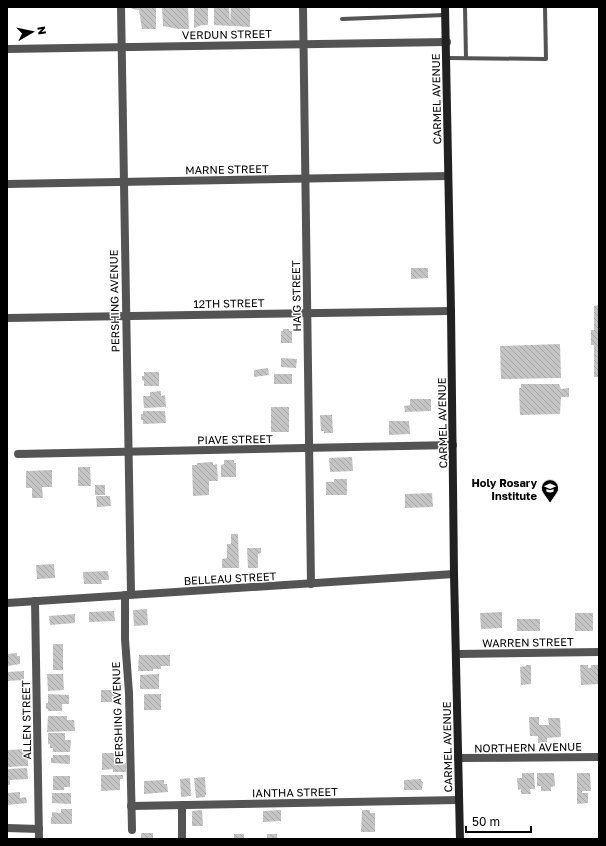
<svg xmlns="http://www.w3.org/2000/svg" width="606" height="846" font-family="'Golos Text',sans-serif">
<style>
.building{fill:url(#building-back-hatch)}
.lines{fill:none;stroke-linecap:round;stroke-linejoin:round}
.service{stroke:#545454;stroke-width:4}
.minor{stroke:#545454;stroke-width:8}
.secondary{stroke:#212121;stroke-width:8}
.labels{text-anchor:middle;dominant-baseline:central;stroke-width:3;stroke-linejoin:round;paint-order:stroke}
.street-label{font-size:11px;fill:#000;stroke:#fff}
.poi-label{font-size:11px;font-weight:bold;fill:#000;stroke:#fff;text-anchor:end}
</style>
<defs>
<pattern id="building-back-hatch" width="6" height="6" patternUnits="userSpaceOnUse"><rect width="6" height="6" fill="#c4c4c4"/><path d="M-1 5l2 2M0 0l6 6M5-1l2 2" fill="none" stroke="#a7a7a7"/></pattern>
</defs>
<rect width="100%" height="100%" fill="#fff"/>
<g class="building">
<path d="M131,7H156V29H142L139,10L132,9Z"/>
<path d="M177,7H188L189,29H178L163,26L162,8Z"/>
<path d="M194,7H208V25H202L194,28Z"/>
<path d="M214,7H229L230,23L231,7H250V27L214,25Z"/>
<path d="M411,268H428V278L411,279Z"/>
<path d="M599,305V377H594V345H591V330H594V306Z"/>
<path d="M283,329H289V331H292V343H281V331H283Z"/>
<path d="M560,344L561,378L501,379L500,346Z"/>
<path d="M281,358L297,359L296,368L281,367Z"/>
<path d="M268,368L269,375L254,377V370Z"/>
<path d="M144,372H159V386H144V381L142,380V376H144Z"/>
<rect x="274" y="374" width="18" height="10"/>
<path d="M521,384H559L561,389L569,388V397H561L560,414L520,415L519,388H521Z"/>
<path d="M161,391V396L165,395L166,407L144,408L143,396H150V392Z"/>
<path d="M410,399H431V411L405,412L404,406L410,405Z"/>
<rect x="271" y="407" width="18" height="25"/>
<path d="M143,411H165L166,423L143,424V420H141V414H143Z"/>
<path d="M320,415H332L333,433H324V431H321Z"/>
<path d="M389,421H409L410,434L389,435Z"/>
<path d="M352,457L353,471L330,472L329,458Z"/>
<path d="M224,460H234V463H236V477H221V465L224,464Z"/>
<path d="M213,462V465L217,464L218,481H209V495L193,496L192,465H197V463Z"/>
<path d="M78,467H90L91,486H78Z"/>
<path d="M52,470V487H42L43,498H32V488H26V471Z"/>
<path d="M334,479H347V495H326V482H334Z"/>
<rect x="95" y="485" width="10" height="10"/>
<path d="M432,493L433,507L405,508V494Z"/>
<path d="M96,496H110L111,506L97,507Z"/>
<path d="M231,534H238L239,568H222V559L227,558V544H231Z"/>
<path d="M247,548H261V553L258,554V568H248Z"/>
<path d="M54,564L55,578L37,579L36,565Z"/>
<path d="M108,571L109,580H101L102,584H84L83,572Z"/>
<path d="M147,609L148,625L134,626L133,610Z"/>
<path d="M114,611L115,621L89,622V612Z"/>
<path d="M502,612V628L481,629L480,613Z"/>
<rect x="575" y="613" width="18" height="18"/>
<path d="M75,614V623L50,625L49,616Z"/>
<rect x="517" y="619" width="23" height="12"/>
<rect x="53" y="644" width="10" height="26"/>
<path d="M17,653V656H20V664L8,666L7,654Z"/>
<path d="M139,655H170V666H161V669H153V671H138Z"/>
<path d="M526,665H531V684L521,685L520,667L526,666Z"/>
<path d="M580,665H588V668H591V665H599V684L581,685Z"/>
<path d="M24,671V680L7,681V672Z"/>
<path d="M47,674H63L64,690L48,691Z"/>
<path d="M159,674V689H140V675Z"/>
<rect x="101" y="690" width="17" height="12"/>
<path d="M48,694L69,695V704H62V711H48V709H46V703H48Z"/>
<rect x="144" y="694" width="17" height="16"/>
<path d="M48,716H67V720H74L75,731L47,732Z"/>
<path d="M529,717H539V725H549L548,718H560L561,737L547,738V742L538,743V736H530Z"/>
<path d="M48,733H65V740H71L70,752H53V748H50V744H48Z"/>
<path d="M28,749V766L7,767V750Z"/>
<path d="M102,753H119V758H122V763H126V772H113V769L102,770Z"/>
<path d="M53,755H70V764L51,763V758H53Z"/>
<path d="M27,768L28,779L10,780V785H7V769Z"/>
<path d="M522,773H534L535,789H530L531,794H521V789L518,790L517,778H522Z"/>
<path d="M537,773H554L555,786L551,787V791H541V786H537Z"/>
<path d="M577,773H590L591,791H582V793H588V803L577,804Z"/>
<path d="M101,775H123V779H120V790L101,791Z"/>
<path d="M53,776H70V787H64V790H53Z"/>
<path d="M205,777L206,795H205V797L196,798L194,778Z"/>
<path d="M190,778L191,796L181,797L180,779Z"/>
<path d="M421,779L422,782H423L422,790H404V780Z"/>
<path d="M164,780V784H167L168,792L144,794V781Z"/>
<path d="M20,792V798L26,797L27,803L7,805V793Z"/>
<path d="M52,793H71V804L52,803Z"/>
<path d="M61,809H72V824H51V817H52V812L61,813Z"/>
<path d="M202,810L203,826H192V811Z"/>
<path d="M281,810V821L263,822V811Z"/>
<path d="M362,810H370V813H375V832H361Z"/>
<rect x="141" y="833" width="12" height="6"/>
<rect x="234" y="834" width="10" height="5"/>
<rect x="267" y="834" width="10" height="5"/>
</g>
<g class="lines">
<g class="service">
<path d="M465,7L466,58"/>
<path d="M342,19L445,15"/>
<path d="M447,58L546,59L545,7"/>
</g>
<g class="minor">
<path d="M121,7L131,594"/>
<path d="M303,7L311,584"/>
<path d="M7,49L447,42"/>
<path d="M7,184L448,176"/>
<path d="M7,318L451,311"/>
<path d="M18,454L453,445"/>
<path d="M125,595V639L129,693L132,830"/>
<path d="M35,601L39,839"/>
<path d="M7,603L454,574"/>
<path d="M457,654L599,652"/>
<path d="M458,758L599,757"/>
<path d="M182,805V839"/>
<path d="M131,806L459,800"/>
<path d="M7,828L39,829"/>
</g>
<path class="secondary" d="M445,7L451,311L454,574L460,839"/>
</g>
<defs>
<g id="school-pin" transform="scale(0.9)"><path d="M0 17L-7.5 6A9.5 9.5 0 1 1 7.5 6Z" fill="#000" stroke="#fff"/><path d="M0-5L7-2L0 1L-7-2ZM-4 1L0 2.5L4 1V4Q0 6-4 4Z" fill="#fff"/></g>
</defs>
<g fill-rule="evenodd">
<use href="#school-pin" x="550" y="488"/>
</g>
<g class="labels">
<g class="street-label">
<text transform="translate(227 34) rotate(-1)">VERDUN STREET</text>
<text transform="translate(436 99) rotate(-91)">CARMEL AVENUE</text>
<text transform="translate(227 169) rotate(-1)">MARNE STREET</text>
<text transform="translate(296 296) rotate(-91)">HAIG STREET</text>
<text transform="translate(114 301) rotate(-91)">PERSHING AVENUE</text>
<text transform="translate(229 303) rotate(-1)">12TH STREET</text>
<text transform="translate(442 423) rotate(-91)">CARMEL AVENUE</text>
<text transform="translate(235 439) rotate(-1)">PIAVE STREET</text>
<text transform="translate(230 578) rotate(-3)">BELLEAU STREET</text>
<text transform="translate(528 642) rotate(-1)">WARREN STREET</text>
<text transform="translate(117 713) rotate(-92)">PERSHING AVENUE</text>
<text transform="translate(26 720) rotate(-91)">ALLEN STREET</text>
<text transform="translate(447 747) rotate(-91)">CARMEL AVENUE</text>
<text transform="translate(528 747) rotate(-1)">NORTHERN AVENUE</text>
<text transform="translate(295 792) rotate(-1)">IANTHA STREET</text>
</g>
<g class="poi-label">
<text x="537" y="482">Holy Rosary<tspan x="537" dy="13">Institute</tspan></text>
</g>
</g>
<rect width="606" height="846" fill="none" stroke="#000000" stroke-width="16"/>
<g transform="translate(32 32) rotate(81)" stroke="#ffffff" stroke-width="3" paint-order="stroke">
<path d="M0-3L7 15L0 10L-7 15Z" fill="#000000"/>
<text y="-6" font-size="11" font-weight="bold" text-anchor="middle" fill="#000000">N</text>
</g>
<path d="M466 826v6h65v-6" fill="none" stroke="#000000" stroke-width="2"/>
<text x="472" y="826" font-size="12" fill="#000000" stroke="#ffffff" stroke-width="3" paint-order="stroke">50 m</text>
</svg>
